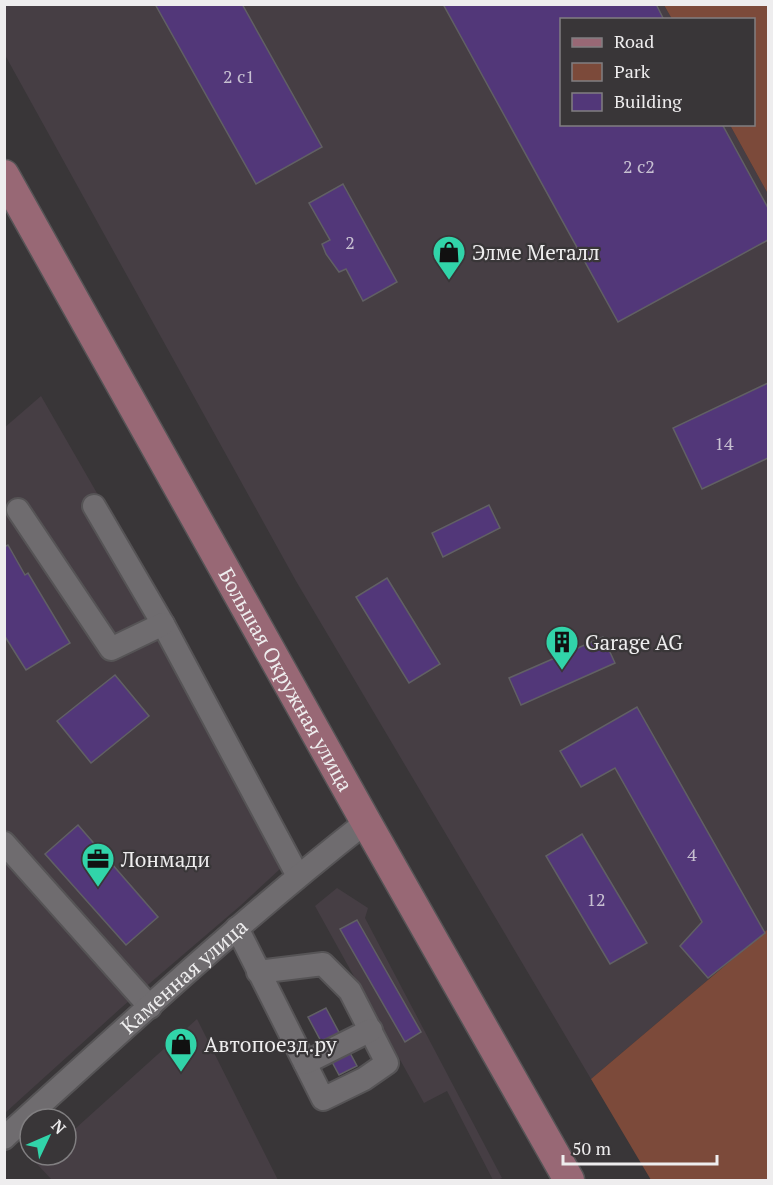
<svg xmlns="http://www.w3.org/2000/svg" width="773" height="1185" viewBox="0 0 773 1185" font-family="'PT Serif',serif">
	<style>
		.built { fill: #463e44 }
		.green { fill: #7c4a3a }
		.building { fill: #523779; stroke: #616064; stroke-width: 1.5 }
		.lines { fill: none; stroke-linecap: round; stroke-linejoin: round }
		.minor-casing { stroke: #565456; stroke-width: 26 }
		.major-casing { stroke: #565456; stroke-width: 33 }
		.minor { stroke: #6f6c6f; stroke-width: 22 }
		.major { stroke: #986875; stroke-width: 30 }
		.labels { text-anchor: middle; dominant-baseline: central; stroke-width: 4.5; stroke-linejoin: round; paint-order: stroke }
		.number-label { font-size: 18px; fill: #c7c0d1 }
		.poi-label { font-size: 21px; fill: #eeedee; stroke: #393638; text-anchor: start }
		.street-label { font-size: 21px; fill: #eeedee; stroke: #393638 }
	</style>
	<rect width="100%" height="100%" fill="#393638"/>
	<path class="built" d="M4 5H664L672 19 562 20V124L730 125 768 194V929L591 1079 296 581 5 55Z
		M41 396 173 625 294 856 240 906 122 1007 5 1113 4 428Z
		M337 888 368 908 365 918 502 1178 498 1180H493L447 1091 424 1103 315 906Z
		M197 1019 278 1180H52L36 1163 44 1155H66V1137Z"/>
	<path class="green" d="M664 5H768V194L730 125 754 124V20L672 19Z
		M768 929V1180H651L591 1079Z"/>
	<path class="building" d="M155 4H242L322 147 256 184Z
		M443 4H656L664 20H562V124H722L768 208V240L618 322Z
		M343 184 397 282 363 301 346 269 339 272 326 254 322 244 330 240 309 203Z
		M768 383V458L702 489 673 428Z
		M489 505 500 528 443 557 432 533Z
		M8 545 25 575 28 573 70 643 26 670 4 635V547Z
		M387 578 440 664 409 683 356 597Z
		M603 637 615 663 521 705 509 678Z
		M115 675 149 716 91 763 57 721Z
		M637 707 765 933 708 978 680 946 702 922 615 768 581 787 560 751Z
		M78 825 158 917 126 945 45 854Z
		M582 834 647 943 610 964 546 856Z
		M357 920 421 1032 405 1042 340 929Z
		M326 1008 357 1066 339 1075 308 1017Z"/>
	<g class="lines">
		<g class="minor-casing">
			<g id="minor">
				<path d="M94 506 163 624 298 876"/>
				<path d="M18 510 111 649 163 624"/>
				<path d="M4 843 150 1007"/>
				<path d="M237 928 323 1099 364 1079 387 1063 350 991 323 964 258 972"/>
				<path d="M305 1063 371 1030"/>
				<path id="s1" d="M4 1138C123 1030 240 921 366 822"/>
			</g>
		</g>
		<g class="major-casing">
			<g id="major">
				<path id="s2" d="M4 175 366 822 569 1180"/>
			</g>
		</g>
		<use href="#minor" class="minor"/>
		<use href="#major" class="major"/>
	</g>
	<defs>
		<g id="shop-pin" transform="scale(1.725)"><path d="M0 17L-7.5 6A9.5 9.5 0 1 1 7.5 6Z" fill="#31d4a9" stroke="#393638"/><path d="M-5-2.5h2.3a2.7 3.5 0 0 1 5.4 0H5L5.5 6h-11ZM-1.5-2.5h3a1.5 2.3 0 0 0-3 0Z" fill="#111"/></g>
		<g id="building-pin" transform="scale(1.725)"><path d="M0 17L-7.5 6A9.5 9.5 0 1 1 7.5 6Z" fill="#31d4a9" stroke="#393638"/><path d="M-4-6H4V6H1V3H-1V6H-4ZM-2.5-4.3h1.7v1.8h-1.7ZM.8-4.3h1.7v1.8H.8ZM-2.5-1h1.7V.8h-1.7ZM.8-1h1.7V.8H.8Z" fill="#111"/></g>
		<g id="office-pin" transform="scale(1.725)"><path d="M0 17L-7.5 6A9.5 9.5 0 1 1 7.5 6Z" fill="#31d4a9" stroke="#393638"/><path d="M-6-3h4V-5.5h4V-3h4V5H-6ZM-1-4.5V-3h2v-1.5ZM-6 0V1H6V0Z" fill="#111"/></g>
	</defs>
	<g fill-rule="evenodd">
		<use href="#shop-pin" x="449" y="252"/>
		<use href="#building-pin" x="562" y="642"/>
		<use href="#office-pin" x="98" y="859"/>
		<use href="#shop-pin" x="181" y="1044"/>
	</g>
	<g class="labels">
		<g class="number-label">
			<text x="239" y="76">2 с1</text>
			<text x="639" y="166">2 с2</text>
			<text x="350" y="242">2</text>
			<text x="724" y="443">14</text>
			<text x="692" y="854">4</text>
			<text x="596" y="899">12</text>
		</g>
		<g class="poi-label">
			<text x="472" y="252">Элме Металл</text>
			<text x="585" y="642">Garage AG</text>
			<text x="121" y="859">Лонмади</text>
			<text x="204" y="1044">Автопоезд.ру</text>
		</g>
		<g class="street-label">
			<text stroke="none"><textPath href="#s2" startOffset="578">Большая Окружная улица</textPath></text>
			<text stroke="none"><textPath href="#s1" startOffset="242">Каменная улица</textPath></text>
		</g>
	</g>
	<rect width="773" height="1185" fill="none" stroke="#eeedee" stroke-width="12"/>
	<rect x="560" y="18" width="195" height="108" fill="#393638" stroke="#817f81" stroke-width="1.5"/>
	<rect x="572" y="38" width="30" height="9" fill="#986875" stroke="#817f81" stroke-width="1.5"/>
	<text x="614" y="48" font-size="18" fill="#eeedee">Road</text>
	<rect x="572" y="63" width="30" height="18" fill="#7c4a3a" stroke="#817f81" stroke-width="1.5"/>
	<text x="614" y="78" font-size="18" fill="#eeedee">Park</text>
	<rect x="572" y="93" width="30" height="18" fill="#523779" stroke="#817f81" stroke-width="1.5"/>
	<text x="614" y="108" font-size="18" fill="#eeedee">Building</text>
	<g transform="translate(48 1137) rotate(46)"><circle r="28" fill="#393638" stroke="#817f81" stroke-width="1.5"/>
	<path d="M0-4.5L10 22L0 15L-10 22Z" fill="#31d4a9"/>
	<text y="-9" font-size="16" font-weight="bold" text-anchor="middle" fill="#eeedee">N</text>
	</g>
	<path d="M563 1155v9h154v-9" fill="none" stroke="#eeedee" stroke-width="3"/>
	<text x="572" y="1155" font-size="18" fill="#eeedee" stroke="#393638" stroke-width="4.5" paint-order="stroke">50 m</text>
</svg>
